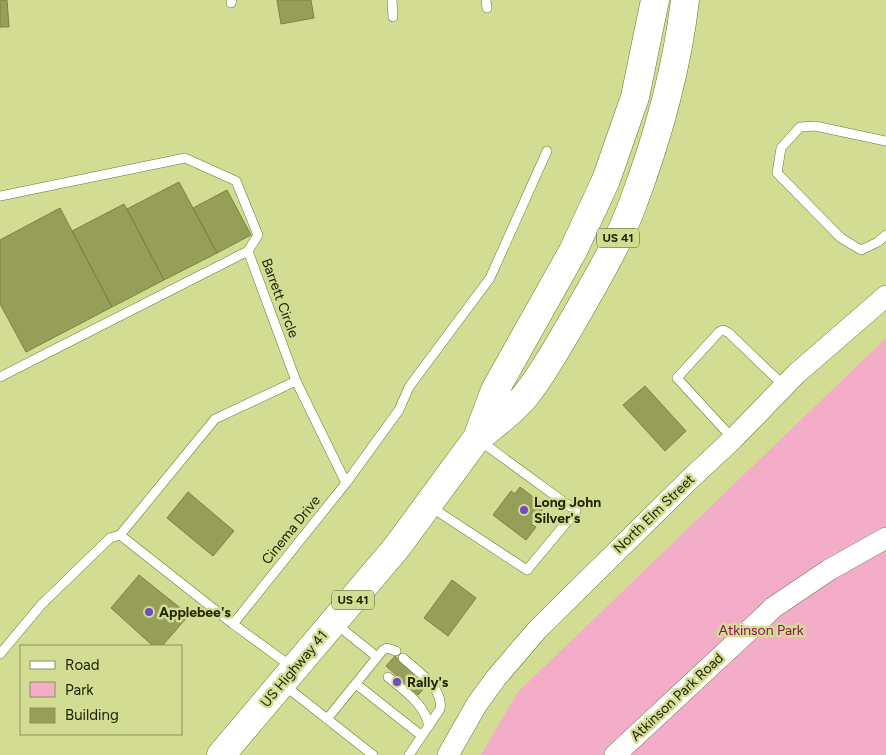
<svg xmlns="http://www.w3.org/2000/svg" width="886" height="755" viewBox="0 0 886 755" font-family="Figtree,sans-serif">
	<style>
		.green { fill: #f4adc8 }
		.building { fill: #969f58; stroke: #7c843e }
		.lines { fill: none; stroke-linecap: round; stroke-linejoin: round }
		.service-casing { stroke: #6f762f; stroke-width: 10 }
		.tertiary-casing { stroke: #6f762f; stroke-width: 22 }
		.trunk-casing { stroke: #6f762f; stroke-width: 29 }
		.service { stroke: #fff; stroke-width: 9 }
		.tertiary { stroke: #fff; stroke-width: 21 }
		.trunk { stroke: #fff; stroke-width: 28 }
		.poi-dot { fill: #7149c1; stroke: #d2dc93; stroke-width: 2 }
		.labels { text-anchor: middle; dominant-baseline: central; stroke-width: 5; stroke-linejoin: round; paint-order: stroke }
		.shield { fill: #d2dc93; stroke: #565b30; stroke-width: 1 }
		.shield-label { font-size: 12px; font-weight: bold; fill: #212406 }
		.street-label { font-size: 14px; fill: #212406; stroke: #d2dc93 }
		.poi-label { font-size: 14px; font-weight: bold; fill: #212406; stroke: #d2dc93; text-anchor: start }
		.park-label { font-size: 14px; fill: #910e56; stroke: #d2dc93 }
	</style>
	<rect width="100%" height="100%" fill="#d2dc93"/>
	<path class="green" d="M886 338V755H481L518 692Z"/>
	<path class="building" d="M0 0H7L9 27H0Z
		M277 0H311L314 18 281 24Z
		M179 182 217 253 164 280 127 209Z
		M227 190 251 235 217 253 193 208Z
		M124 204 164 280 112 307 72 231Z
		M60 208 112 307 26 352 0 304V240Z
		M645 386 686 431 665 451 623 405Z
		M520 487 545 506 531 524 536 527 526 540 493 515 511 491 515 494Z
		M188 492 234 531 213 556 167 518Z
		M139 575 189 615 162 646H153L111 608Z
		M452 580 476 598 448 636 424 618Z
		M395 656 426 686 418 695 386 666Z"/>
	<g class="lines">
		<g class="service-casing">
			<path id="service" d="M392 0 393 17
				M486 0 487 8
				M231 3 232 0
				M886 141 815 126 800 127 781 148 777 173 841 238 861 250 878 242 886 235
				M0 196 185 158 236 181 258 235 248 251 296 381 346 483
				M0 377 248 251
				M733 439 677 378 719 332 723 330 729 333 784 386
				M431 507 527 570 576 511 479 440
				M120 535 215 419 296 381
				M233 624 346 483 399 410 409 387 490 278 547 151
				M336 624 377 657
				M0 654 41 605 110 538 120 535 233 624 292 667
				M403 658C417 671 444 688 440 709L409 755
				M388 677C405 692 424 703 429 726
				M356 684 422 736
				M284 685 373 755
				M327 719 383 650 387 648 396 651"/>
		</g>
		<g class="tertiary-casing">
			<path id="tertiary" d="M448 755 477 704 496 678 537 630 690 479 733 439 796 374 886 296
				M615 755 774 607 829 570 886 538"/>
		</g>
		<g class="trunk-casing">
			<path id="trunk" d="M478 438C495 424 512 412 526 395 544 372 558 346 573 321 594 284 617 246 632 206 657 140 677 69 685 0
				M221 755 397 547 477 438 495 390 573 251 606 180 635 97 655 0"/>
		</g>
		<use href="#service" class="service"/>
		<use href="#tertiary" class="tertiary"/>
		<use href="#trunk" class="trunk"/>
	</g>
	<g class="poi-dot">
		<circle cx="524" cy="510" r="5"/>
		<circle cx="149" cy="612" r="5"/>
		<circle cx="397" cy="682" r="5"/>
	</g>
	<g class="labels">
		<g class="shield">
			<rect x="597" y="228.5" width="42" height="19" rx="4"/>
			<rect x="332" y="590.5" width="42" height="19" rx="4"/>
		</g>
		<g class="shield-label">
			<text x="618" y="238">US 41</text>
			<text x="353" y="600">US 41</text>
		</g>
		<g class="street-label">
			<text transform="translate(280 298) rotate(70)">Barrett Circle</text>
			<text transform="translate(654 514) rotate(-44)">North Elm Street</text>
			<text transform="translate(291 530) rotate(-51)">Cinema Drive</text>
			<text transform="translate(294 669) rotate(-50)">US Highway 41</text>
			<text transform="translate(677 697) rotate(-43)">Atkinson Park Road</text>
		</g>
		<g class="poi-label">
			<text x="534" y="502">Long John<tspan x="534" dy="16">Silver's</tspan></text>
			<text x="159" y="612">Applebee's</text>
			<text x="407" y="682">Rally's</text>
		</g>
		<g class="park-label">
			<text x="761" y="630">Atkinson Park</text>
		</g>
	</g>
	<rect x="20" y="645" width="162" height="90" fill="#d2dc93" stroke="#8b925b"/>
	<rect x="30" y="661" width="25" height="8" fill="#ffffff" stroke="#8b925b"/>
	<text x="65" y="670" font-size="15" fill="#212406">Road</text>
	<rect x="30" y="682" width="25" height="15" fill="#f4adc8" stroke="#8b925b"/>
	<text x="65" y="695" font-size="15" fill="#212406">Park</text>
	<rect x="30" y="708" width="25" height="15" fill="#969f58" stroke="#8b925b"/>
	<text x="65" y="720" font-size="15" fill="#212406">Building</text>
</svg>
